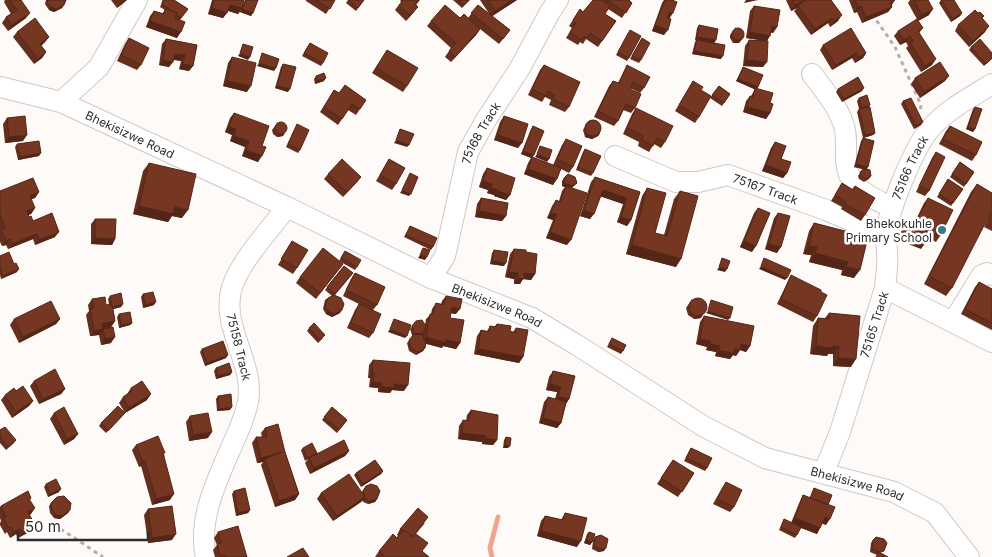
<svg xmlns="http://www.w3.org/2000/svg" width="992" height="557" viewBox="0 0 992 557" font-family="Inter,sans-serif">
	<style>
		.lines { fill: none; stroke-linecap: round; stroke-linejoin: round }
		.stream { stroke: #f0a68e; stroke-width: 5 }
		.minor-casing { stroke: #cfc9c7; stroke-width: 22 }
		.path { stroke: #b2afae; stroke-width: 3; stroke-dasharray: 4 4; stroke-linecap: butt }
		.minor { stroke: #fff; stroke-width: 20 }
		.wall { fill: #652f1d }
		.shaded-wall { fill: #532618 }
		.building { fill: #763722; stroke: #532618 }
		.poi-dot { fill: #37788b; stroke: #fff; stroke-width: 2 }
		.labels { text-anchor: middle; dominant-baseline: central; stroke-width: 5; stroke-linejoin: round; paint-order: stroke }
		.street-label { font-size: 12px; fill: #2e2c2c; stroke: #fff }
		.poi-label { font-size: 12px; fill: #2e2c2c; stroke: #fff; text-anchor: end }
	</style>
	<rect width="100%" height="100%" fill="#fefaf8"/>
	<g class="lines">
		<path class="stream" d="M492 557 490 548 498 517"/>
		<g class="minor-casing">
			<g id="minor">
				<path d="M812 74C823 89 837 105 843 123 847 133 846 143 846 154 845 188 866 194 892 208"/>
				<path id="s1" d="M0 87 61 102 287 207 431 278 532 318 577 345 703 426 765 458 894 492 935 513 969 557"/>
				<path d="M61 102 99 67 137 0"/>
				<path id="s2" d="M615 156 676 182H698L728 175 826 210 886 235"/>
				<path id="s3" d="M431 278 445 256 468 152 486 120 520 68 550 12 558 0"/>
				<path d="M885 288 992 342"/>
				<path d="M953 322 982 275 987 273 992 275"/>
				<path id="s4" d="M824 472 840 432 885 288C886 277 888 266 887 254 887 248 886 241 886 235 888 211 914 147 930 129 946 110 971 97 992 84"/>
				<path d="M206 557C197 518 219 476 234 441 240 428 245 416 248 402 255 364 222 329 231 291 238 263 269 231 287 207"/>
			</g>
		</g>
		<path class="path" d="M872 14 895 47 921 105 920 113
			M53 526 64 531 103 557"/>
		<use href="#minor" class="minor"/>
	</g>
	<path class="wall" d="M5 0H21L26 18 8 31 2 23 6 17 11 14 4 2Z
		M46 0H66L62 8 54 12 49 10 45 4Z
		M111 0H127L117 8Z
		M163 0H174L188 9 180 20 177 38 146 27 150 16 154 11 162 14 165 10 160 7Z
		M212 0H244L242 7 245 0H258L251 16 240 12 242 9 238 14 228 11 223 18 208 14Z
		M306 0H335L326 14 306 1Z
		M348 0H364L356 11 346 3Z
		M401 0H420L416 5 414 12 406 21 395 10 401 2 400 1Z
		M453 0H470L462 8Z
		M480 0H517L492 16 510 30 499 44 480 29 476 35 451 62 445 57 451 48 427 26 431 21 468 18 478 5 490 15Z
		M593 0H629L632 3 622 18 608 9 605 14 616 21 598 47 586 39 583 44 580 42 578 45 566 38 572 28 569 26 580 9 583 12Z
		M664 0H672L664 35 652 31 662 3Z
		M786 0H831L838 21 830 27 828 23 811 35 794 11 797 8 791 11Z
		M849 0H895L892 5V7L888 12 862 23 857 12 854 13Z
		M910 0H928L929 15 918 21 908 3Z
		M941 0 962 13 960 16 951 22 939 3Z
		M754 6 777 27 773 33 771 32 767 41 763 67 743 66 745 46 749 40 766 41 746 38 750 11Z
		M699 25 716 40 714 43 721 59 692 54 695 42 696 40H695L697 28Z
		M958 25 985 32 969 47 955 31Z
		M736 27 739 43H733L730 38V35Z
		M923 28 919 33 932 65 921 72 906 48 908 46 906 42 900 45 894 36 898 31Z
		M17 32 49 37 45 42 41 46 46 52 42 58 34 64 13 37Z
		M628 33 629 58 627 61 616 55Z
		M129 38 141 65 137 70 117 61 125 44Z
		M642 38 641 60 639 63 630 59Z
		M166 39 197 45 193 66 189 71 179 69 181 61 174 60 169 67 159 65 162 44Z
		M310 43 323 63 321 66 302 56Z
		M823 45 866 53 863 58 855 63 852 58 832 70 820 50Z
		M971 47 992 59 984 66 969 50Z
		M387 50 407 86 403 92 372 73Z
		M232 57 247 92 223 86 228 63Z
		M283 64 288 92 275 88 281 67Z
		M544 65 569 107 565 112 549 105 551 100 545 97 542 102 528 95 540 70Z
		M627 65 644 88 640 93 630 88 635 108 631 113 623 110 618 121 614 126 594 117 609 86 613 81 618 83Z
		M743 67 758 87 757 89 770 103V113L766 119 743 112 746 101 750 96H751L755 89 736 81Z
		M316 76 324 81 315 84 314 79Z
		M915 78 945 81 920 98 911 84Z
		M693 81 699 117 695 123 675 111Z
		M719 86 730 94 722 106 710 98Z
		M838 89 862 91 842 102 836 92Z
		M334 90 339 93 366 100 356 115 348 110 338 125 320 112Z
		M859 98 870 105 869 107 875 133 873 135 863 138 857 112 859 109 857 101Z
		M903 101 921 125 914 129 901 104Z
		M975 107V129L973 132 966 129 973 109Z
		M636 108 665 142 661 148 654 144 649 152 638 146 639 142 623 134 632 114Z
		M234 113 262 146 258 162 242 156 245 147 230 141 232 135 225 132 230 118Z
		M504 116 518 148 494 140 500 122Z
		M7 118 23 141 5 143 3 124Z
		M278 122 283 136 277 137 273 134 272 130Z
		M587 123 600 133 598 136 592 139 585 137 583 130Z
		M297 124 300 150 298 153 286 147Z
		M533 126 532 157 553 165 562 145 566 139 573 167 569 173 561 169 553 185 524 174 528 163 531 158 521 154 531 129Z
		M950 126 976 155 972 161 939 144 946 131Z
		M863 138 866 169 871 176 869 179 864 182 859 179 858 176 862 170 864 169 854 167 861 141Z
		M775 142 787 173 783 178 762 171 771 148Z
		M17 144 39 156 18 160 15 147Z
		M585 149 593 173 591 176 576 170 583 152Z
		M936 152 929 191 925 196 916 192 932 158Z
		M389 159 396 184 392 190 376 181Z
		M960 162 974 172 964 187 950 177Z
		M149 163 182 218 172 216 168 222 133 214 143 171Z
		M487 168 510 195 506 200 494 196V195L487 193 488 190 479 187 483 174Z
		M328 174 361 177 357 182 343 197 324 179Z
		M595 177 640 192 631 220 627 226 617 222 623 204 601 196 590 219 580 216 591 182Z
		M564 178 577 183 572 188 567 245 546 238 553 220 547 218 552 206 556 200 559 201 562 191 565 187 562 186V181Z
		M948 179 963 189 951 206 937 197Z
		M842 183 852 189 855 186 865 215 861 221 841 209 842 207 831 201Z
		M977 184 952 288 946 296 924 284 971 192Z
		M647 188 655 233 664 235 674 199 680 191 676 267 626 254 642 196Z
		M0 191 39 192 35 198 31 199 35 208 31 214 28 215 29 217 55 237 35 245 33 239 8 249 6 245 2 246 0 242Z
		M481 198 506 216 502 221 475 217 477 204Z
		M928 198 940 236 936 242 911 230 924 203Z
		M758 208 752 252 740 247 754 213Z
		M992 210V231L984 227Z
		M778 213 777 253 765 249 774 218Z
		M95 219 115 239 112 245 91 244V224Z
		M814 223 868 237 854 278 841 275 842 270 809 262 811 255 803 254 809 231Z
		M410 226 433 247 431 250 404 237Z
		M292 241 297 268 293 274 278 265Z
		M514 249 535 274 531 280 523 279 520 284H514V279L505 277 510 254Z
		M494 250 504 266 490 264 492 253Z
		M343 254 357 267 355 270 339 261Z
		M0 256 17 272 1 279 0 275Z
		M343 264 316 299 296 283 300 277Z
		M344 266 353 273 335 295 340 313 332 317 326 314 323 309 325 300 328 298 332 296 325 290Z
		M355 273 377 305 373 310V333L369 338 347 328 355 310 359 304 367 308 343 296 351 279Z
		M791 275 817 316 813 322 777 304 788 281Z
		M979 282 992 289V330L961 314 975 287Z
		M143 294 154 305 143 308 141 297Z
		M110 296 123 304 121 307 113 309 115 321 111 327V343L101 345 99 335 90 336 86 315 89 311 88 305 92 299 106 305H109L108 299Z
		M446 296 456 314 451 313 450 318 460 343 456 349 443 346 442 348 426 344 425 348 423 351 416 355 409 351 407 343 413 336 412 335 410 329 414 324 425 325 426 319 431 314 432 309 436 303 441 304 442 301Z
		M692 299 701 318 694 319 688 315 686 308Z
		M829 313 851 367 833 366V354H828L827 356 810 354 813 326 818 318H825Z
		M119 314 132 323 130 325 119 328 117 317Z
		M704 316 750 346 746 352 740 350 736 356 733 355 730 359 715 356 716 352 706 350 707 347 696 344 700 322Z
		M14 319H60L56 324 19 343 10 325Z
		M497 324 510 331 513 332 516 328 523 357 519 363 474 354 477 336 481 330 487 331 490 326 494 327Z
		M309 328 323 338 318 343 307 331Z
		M612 338 623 351 621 354 607 347Z
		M202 349 226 358 205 366 200 352Z
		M373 360 404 391 392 390 390 393 378 392V388L369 387 370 378H368L369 365Z
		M216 368 232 372 230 375 216 379 214 371Z
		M553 371 569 399 566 404 561 423 557 428 539 423 544 402 548 397 555 399 557 392 546 390 549 377Z
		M34 381 65 389 61 394 39 404 30 386Z
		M131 388 147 400 125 413 119 403 123 397 127 394Z
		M16 391 33 401 29 406 12 418 1 400 5 395Z
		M218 396 230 410 217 411 216 399Z
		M332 407 347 420 337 433 322 420Z
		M471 410 497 440 493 445 482 444V442L458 439 459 426 463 420 466 421 467 415Z
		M54 413 78 434 74 439 64 445 50 419Z
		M125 413 106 433 99 426 101 423Z
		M190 416 208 438 189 441 186 422Z
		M265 428 285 452 299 494 295 500 275 507 261 465 263 462 257 463 252 443 256 437H262L261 433Z
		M0 430 16 440 14 443 6 450 0 443Z
		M506 437 508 448H503L504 440Z
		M136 445 164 454 170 500 152 505 141 466 139 467 132 450Z
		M303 448 317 453 349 451 345 456 310 474 305 463 308 459 305 461 301 450Z
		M691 448 707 468 705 471 684 461Z
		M673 460 694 473 678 497 657 484Z
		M383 471 381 474 361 487 354 475 356 473Z
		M726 482 734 507 730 512 713 504 722 488Z
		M46 484 59 492 48 497 44 487Z
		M366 486 377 499 375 502 368 504 363 502 362 500 361 502 333 521 317 499 321 493 362 492Z
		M814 488 828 505 826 525 822 523 820 528 817 534 801 528 795 538 779 530 784 519 791 523 800 501 803 495 810 498Z
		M234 491 250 510 248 513 236 516 232 494Z
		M31 498 30 500 31 514 29 515 31 531 18 538 16 534 10 538 7 532 5 534 0 525V523L1 521 0 518V507L1 506Z
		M51 503 70 510 68 513 60 519 54 518 50 513 49 506Z
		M148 509 172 540 148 543 144 515Z
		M565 513 577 547 537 536 541 521 545 516 561 520Z
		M425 523 413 537 422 551 429 557H375L379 551 398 536 397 535 400 529Z
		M218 532 247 557H215L213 550 217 545 214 538Z
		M589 532 593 540 595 537 604 551 598 552 592 549 593 541 590 545 584 543 587 534Z
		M873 540 882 554 888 557H876L877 555 870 552 871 543Z"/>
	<path class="shaded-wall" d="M123 0H127L117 8 121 2Z
		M512 0H517L491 17 495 11Z
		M746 0H758L744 3Z
		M805 0 797 8 791 11 795 5Z
		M64 5 62 8 54 12 49 10 51 7Z
		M230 5 242 8 238 14 226 10Z
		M861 6 857 12 854 13 858 7Z
		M418 7 414 12 406 21 410 15Z
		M892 7 888 12 862 23 866 17Z
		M212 8 227 13 223 18 208 14Z
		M242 9 253 13 251 16 240 12Z
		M933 9 929 15 918 21 922 15Z
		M670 12 673 13 669 19 666 17Z
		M30 13 26 18 8 31 12 25Z
		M962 13 960 16 951 22 953 19Z
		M842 15 838 21 830 27 834 21Z
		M832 18 828 23 811 35 815 29Z
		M150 21 181 32 177 38 146 27Z
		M655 25 668 30 664 35 652 31Z
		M772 26 777 27 773 33 768 32Z
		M989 26 985 32 969 47 973 41Z
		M480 29 476 35 451 62 455 57Z
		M750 32 770 36 767 41 746 38Z
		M745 36 739 43H733L735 40Z
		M910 36 906 42 900 45 904 40Z
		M49 37 45 42 36 50 40 44Z
		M697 37 716 40 714 43 695 40Z
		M694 51 723 56 721 59 692 54Z
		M46 52 42 58 34 64 38 59Z
		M240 53 250 57 248 60 238 56Z
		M856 53 852 58 832 70 836 65Z
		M866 53 863 58 855 63 859 57Z
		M175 54 185 55 181 61 171 59Z
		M936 59 932 65 921 72 925 66Z
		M163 60 173 62 169 67 159 65Z
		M747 60 767 62 763 67 743 66Z
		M259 63 276 68 274 71 257 66Z
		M183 64 193 66 189 71 179 69Z
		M949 76 945 81 920 98 924 92Z
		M326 78 324 81 315 84 317 81Z
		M738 79 758 87 756 90 736 81Z
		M227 81 251 86 247 92 223 86Z
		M277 86 290 89 288 92 275 88Z
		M864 88 862 91 842 102 844 99Z
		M747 107 770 113 766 119 743 112Z
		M923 122 921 125 914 129 916 126Z
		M229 127 236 129 232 135 225 132Z
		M968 127 975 129 973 132 966 129Z
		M285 133 283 136 277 137 279 134Z
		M600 133 598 136 592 139 585 137 587 134Z
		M875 133 873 135 863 138 865 135Z
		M27 135 23 141 5 143 9 137Z
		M498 135 522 143 518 148 494 140Z
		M234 136 249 141 245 147 230 141Z
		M396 140 409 145 407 147 394 143Z
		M246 150 262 156 258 162 242 156Z
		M523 151 534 155 532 158 521 154Z
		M41 153 39 156 18 160 20 157Z
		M537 154 549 159 547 162 535 157Z
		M856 164 868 167 866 170 854 167Z
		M766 165 787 173 783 178 762 171Z
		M528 169 557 179 553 185 524 174Z
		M361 177 357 182 343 197 347 192Z
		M483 181 492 184 488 190 479 187Z
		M564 183H577L570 189 562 186Z
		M491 188 498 190 494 195 487 193Z
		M402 190 411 194 409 196 400 193Z
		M603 190 627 198 623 204 599 196Z
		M498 191 510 195 506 200 494 196Z
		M39 192 35 198 26 201 30 196Z
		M139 206 175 207 188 210 182 218 172 216 168 222 133 214Z
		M35 208 31 214 23 217 27 211Z
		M584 210 594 214 590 219 580 216Z
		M479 211 506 216 502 221 475 217Z
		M551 213 557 214 553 220 547 218Z
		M621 217 631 220 627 226 617 222Z
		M59 232 55 237 35 245 39 240Z
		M550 232 571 240 567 245 546 238Z
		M37 234 33 239 8 249 12 244Z
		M900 237 923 246 921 249 898 240Z
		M95 238 115 239 112 245 91 244Z
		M10 239 6 245 2 246 6 241Z
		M744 241 756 246 752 252 740 247Z
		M769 244 781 247 777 253 765 249Z
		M632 245 681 259 676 267 626 254Z
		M809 246 817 247 811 255 803 254Z
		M815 253 848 262 842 270 809 262Z
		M420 255 427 257 425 260 418 258Z
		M492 261 506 263 504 266 490 264Z
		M761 266 787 278 785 280 759 269Z
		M719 267 727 269 725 272 717 270Z
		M846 267 860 270 854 278 841 275Z
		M19 269 17 272 1 279 3 276Z
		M509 272 518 273 514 279 505 277Z
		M524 273 535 274 531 280 523 279 520 284H514L518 278Z
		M156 302 154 305 143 308 145 305Z
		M123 304 121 307 110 310 112 307Z
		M452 307 460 309 456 314 449 313Z
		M342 310 340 313 332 317 326 314 328 311Z
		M708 311 730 318 728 320 706 313Z
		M703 315 701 318 694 319 696 316Z
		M60 319 56 324 19 343 23 337Z
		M115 321 111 327 98 329 102 324Z
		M132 323 130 325 119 328 121 325Z
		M103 329 99 335 90 336 94 331Z
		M390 329 407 336 405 338 388 332Z
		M414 333 423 334 421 337 412 335Z
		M115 337 111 343 101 345 105 339Z
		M426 337 446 340 460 343 456 349 443 346 442 348 422 342Z
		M700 339 711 341 707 347 696 344Z
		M710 344 720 346 716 352 706 350Z
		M741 344 750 346 746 352 740 350 736 356 733 355 730 359 715 356 719 351 735 349Z
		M816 346H839L833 354H828L827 356 810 354Z
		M425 348 423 351 416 355 418 352Z
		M478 349 523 357 519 363 474 354Z
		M228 355 226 358 205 366 207 363Z
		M838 358 856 359 851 367 833 366Z
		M232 372 230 375 216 379 218 376Z
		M372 372H374L370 378H368Z
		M373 382 382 383 378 388 369 387Z
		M394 384 408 385 404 391 392 390 390 393 378 392 382 387Z
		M550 384 561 387 557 392 546 390Z
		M65 389 61 394 39 404 43 399Z
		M151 394 147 400 125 413 129 408Z
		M558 397 569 399 565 405 554 402Z
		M33 401 29 406 12 418 16 412Z
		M232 407 230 410 217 411 219 409Z
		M543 418 561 423 557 428 539 423Z
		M212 432 208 438 189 441 193 435Z
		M462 433 486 436 482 442 458 439Z
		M78 434 74 439 64 445 67 439Z
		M485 438 497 440 493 445 482 444Z
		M505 445 510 446 508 448H503Z
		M349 451 345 456 310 474 314 468Z
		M282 452 265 459 263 462 257 463 261 458Z
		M143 461H145L141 466 139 467Z
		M383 471 381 474 361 487 363 484Z
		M61 489 59 492 48 497 50 494Z
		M174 494 170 500 152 505 156 499Z
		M299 494 295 500 275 507 279 501Z
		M365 497 361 502 333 521 337 516Z
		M377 499 375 502 368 504 370 501Z
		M35 508 31 514 24 518 28 512Z
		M70 510 68 513 60 519 54 518 56 515Z
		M250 510 248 513 236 516 238 513Z
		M825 517 830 519 826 525 821 523Z
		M795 518 820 528 817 534 791 524Z
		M35 525 31 531 18 538 22 533Z
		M20 529 16 534 10 538 14 532Z
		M541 531 581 541 577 547 537 536Z
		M176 534 172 540 148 543 152 538Z
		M586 540 592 542 590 545 584 543Z
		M606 548 604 551 598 552 600 549Z"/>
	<path class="building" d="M10 0H21L30 13 12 25 6 17 17 10Z
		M48 0H66L64 5 56 9 51 7 47 2Z
		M163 0H174L188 9 181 18 176 15 177 13 172 11 162 4Z
		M214 0H244L242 8 230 5 227 13 212 8Z
		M246 0H258L253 13 242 9Z
		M316 0H335L330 9Z
		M348 0H364L358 8Z
		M404 0H419L415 4 418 7 410 15 399 5Z
		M459 0H469L464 5Z
		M488 0H512L495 11Z
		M593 0H601L610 6 605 14 616 21 602 41 590 33 587 38 584 36 582 40 570 32 576 23 573 20 580 9 583 12Z
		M607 0H629L632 3 626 13Z
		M665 0H672L677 2 673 13 670 12 667 18 671 19 668 30 655 25Z
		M793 0H805L795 5Z
		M805 0H831L842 15 834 21 832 18 815 29 798 6Z
		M855 0H895L890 2 892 7 866 17 861 6 858 7Z
		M914 0H928L933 9 922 15Z
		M941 0H954L962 13 953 19Z
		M445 5 460 18 464 14 480 29 455 57 449 51 456 43 431 21Z
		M478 5 510 30 503 39 471 13Z
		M754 6 780 10 777 27 772 26 770 36 750 32Z
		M165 9 177 13 175 18 185 22 181 32 150 21 154 11 164 14Z
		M975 10 978 13 980 12 984 16 982 18 989 26 973 41 958 25Z
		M35 18 49 37 40 44 46 52 38 59 17 32Z
		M917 19 923 28 918 31 936 59 925 66 910 42 913 41 910 36 904 40 898 31Z
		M699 25 718 29 716 40 697 37Z
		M732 34a6 6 0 1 1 12 0a6 6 0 1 1-12 0Z
		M851 28 866 53 859 57 856 53 836 65 823 45Z
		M630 30 641 36 629 58 618 52Z
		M129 38 149 48 141 65 121 55Z
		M642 38 650 43 641 60 632 56Z
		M166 39 197 45 193 66 183 64 185 55 175 54 173 62 163 60Z
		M980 39 992 53V58L986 64 971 47Z
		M697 40 725 45 723 56 694 51Z
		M749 40 768 41 767 62 747 60Z
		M310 43 328 53 323 63 304 53Z
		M243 44 253 47 250 57 240 53Z
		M387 50 418 68 407 86 376 68Z
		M262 53 279 59 276 68 259 63Z
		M232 57 256 63 251 86 227 81Z
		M940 62 949 76 924 92 915 78Z
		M283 64 296 67 290 89 277 86Z
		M544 65 580 82 569 107 553 99 555 95 548 91 546 96 532 89Z
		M627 65 650 77 644 88 633 82 630 89 641 94 635 108 626 104 618 121 598 111 613 81 619 83Z
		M743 67 763 75 758 87 738 79Z
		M324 73 326 78 317 81 316 76Z
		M858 77 864 88 844 99 838 89Z
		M693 81 703 87 701 90 711 96 699 117 679 105Z
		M345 85 366 100 360 109 352 104 342 119 324 107 334 90 339 93Z
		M719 86 730 94 724 103 712 95Z
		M755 88 773 93 770 103 773 104 770 113 747 107 750 96 753 97Z
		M867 95 870 105 862 108 859 98Z
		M911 98 923 122 916 126 903 101Z
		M870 107 875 133 865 135 859 109Z
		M975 107 982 109 975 129 968 127Z
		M636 108 673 126 665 142 657 138 653 146 642 140 643 136 627 128Z
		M234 113 269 126 262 146 266 147 262 156 246 150 249 141 234 136 236 129 229 127Z
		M25 116 27 135 9 137 7 118Z
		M504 116 528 124 522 143 498 135Z
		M585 128a8 8 0 1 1 16 0a8 8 0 1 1-16 0Z
		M275 128a6 6 0 1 1 12 0a6 6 0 1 1-12 0Z
		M297 124 309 130 300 150 288 144Z
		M533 126 544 131 534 155 523 151Z
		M950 126 982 142 976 155 943 139Z
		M400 129 414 134 409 145 396 140Z
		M863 138 874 141 868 167 856 164Z
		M566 139 582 146 573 167 557 159Z
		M39 141 41 153 20 157 17 144Z
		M775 142 786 146 781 159 791 162 787 173 766 165Z
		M540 146 552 150 549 159 537 154Z
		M585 149 601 156 593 173 578 167Z
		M936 152 945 157 929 191 919 186Z
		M532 157 561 168 557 179 528 169Z
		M342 159 361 177 347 192 328 174Z
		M389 159 405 168 396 184 380 175Z
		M960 162 974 172 966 184 952 174Z
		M149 163 196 174 188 210 175 207 173 214 139 206Z
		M487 168 515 178 510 195 498 191V190L491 188 492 184 483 181Z
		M867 169 870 170 871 176 866 179 861 176 860 173 862 170Z
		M410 173 418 177 411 194 402 190Z
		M568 174 575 177 577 183 572 186 564 183V178Z
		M595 177 640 192 631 220 621 217 627 198 603 190 594 214 584 210Z
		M33 178 39 192 30 196 35 208 27 211 29 217 31 216 33 221 52 213 59 232 39 240 37 234 12 244 10 239 6 241 1 230 5 228 0 215V191Z
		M948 179 963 189 953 203 939 194Z
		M842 183 853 190 855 186 875 198 865 215 845 204 846 202 835 195Z
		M977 184 992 193V210L952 288 929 276Z
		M566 186 587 193 571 240 550 232 557 214 551 213 556 200 560 202Z
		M647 188 666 193 655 233 667 236 680 191 698 196 681 259 632 245Z
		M481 198 508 203 506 216 479 211Z
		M928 198 953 210 940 236 915 224Z
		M758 208 770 213 756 246 744 241Z
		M778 213 790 216 781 247 769 244Z
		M95 219H116L115 239 95 238Z
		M814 223 868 237 860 270 846 267 848 262 815 253 817 247 809 246Z
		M410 226 437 238 433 247 406 235Z
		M903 228 926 237 923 246 900 237Z
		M292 241 308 250 297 268 281 259Z
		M323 248 343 264 320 293 300 277Z
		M423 248 430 250 427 257 420 255Z
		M514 249 526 250V252L537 254 535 274 524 273V279L518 278V273L509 272Z
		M494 250 508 252 506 263 492 261Z
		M345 251 361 260 357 267 341 258Z
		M9 252 14 264 16 263 19 269 3 276 0 268V256Z
		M722 258 730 261 727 269 719 267Z
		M764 258 791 270 787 278 761 266Z
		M344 266 353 273 335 294 327 287Z
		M355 273 385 287 377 305 346 290Z
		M791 275 821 290V292L827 295 817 316 781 299Z
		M979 282 992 289V323L965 309Z
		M153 292 156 302 145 305 143 294Z
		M121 293 123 304 112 307 110 296Z
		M334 295 341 298 344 304 342 310 334 314 328 311 325 306 328 298Z
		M446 296 462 299 460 309 452 307 450 318 464 320 460 343 446 340V343L426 337 430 314H433L436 303 444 305Z
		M105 297 106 305 112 304 115 321 102 324 103 329 94 331 90 309 94 308 92 299Z
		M689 307a9 9 0 1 1 18 0a9 9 0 1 1-18 0Z
		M711 300 733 307 730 318 708 311Z
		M51 301 60 319 23 337 14 319Z
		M359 304 381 314 373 333 351 323Z
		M130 312 132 323 121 325 119 314Z
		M829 313 860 316 856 359 838 358 839 346H833L832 348 816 346 818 318 829 319Z
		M704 316 754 326 750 346 741 344 740 350 735 349 734 353 719 351 720 346 710 344 711 341 700 339Z
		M394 319 411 325 407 336 390 329Z
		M422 320 426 326 423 334 414 333 412 326 416 321Z
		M314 323 325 335 320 340 309 328Z
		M497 324 511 326 510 331 515 333 516 328 528 330 523 357 478 349 481 330 489 332 490 326 496 327Z
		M113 327 115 337 105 339 103 329Z
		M414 334 423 335 424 340 426 341 425 348 418 352 411 348 409 340Z
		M612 338 626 345 623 351 609 344Z
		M223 341 228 355 207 363 202 349Z
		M373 360 410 363 408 385 394 384V388L382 387V383L373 382 374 372H372Z
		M229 363 232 372 218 376 216 368Z
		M55 369 65 389 43 399 34 381Z
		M553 371 575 376 569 399 558 397 561 387 550 384Z
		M142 381 151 394 129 408 123 397 132 391 131 388Z
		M23 386 33 401 16 412 5 395 14 388 16 391Z
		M231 394 232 407 219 409 218 396Z
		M548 397 566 402 561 423 543 418Z
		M118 406 125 413 108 431 101 423Z
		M64 407 78 434 67 439 54 413Z
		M332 407 347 420 339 430 324 417Z
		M471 410 498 415 497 440 485 438 486 436 462 433 463 420 469 421Z
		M208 413 212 432 193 435 190 416Z
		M278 424 285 452 299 494 279 501 265 459 282 452 261 458 256 437H267L265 428Z
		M5 427 16 440 8 447 0 437V430Z
		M158 436 165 453H163L174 494 156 499 145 461H143L136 445Z
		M506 437 511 438 510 446 505 445Z
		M344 440 349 451 314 468 309 458Z
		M312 443 317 453 307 458 303 448Z
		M691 448 712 458 707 468 686 458Z
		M375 460 383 471 363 484 356 473Z
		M673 460 694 473 682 492 661 478Z
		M349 474 365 497 337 516 321 493Z
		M56 479 61 489 50 494 46 484Z
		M726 482 742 490 734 507 717 499Z
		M371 484 377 486 380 491 377 499 370 501 365 499 363 491 366 486Z
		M245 488 250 510 238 513 234 491Z
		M814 488 832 495 828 505 810 498Z
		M28 491 31 498 29 499 35 508 28 512 35 525 22 533 20 529 14 532 11 527 9 528 3 518 6 517 1 506Z
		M803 495 835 507 830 519 825 517 820 528 795 518Z
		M64 496 71 503 70 510 62 516 56 515 52 510 51 503 57 497Z
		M172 506 176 534 152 538 148 509Z
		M418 508 428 517 413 537 404 530 403 531 400 529Z
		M565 513 587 518 581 541 541 531 545 516 563 520Z
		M784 519 801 527 797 535 781 527Z
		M238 526 247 557H226L225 555 221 557 217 544 221 543 218 532Z
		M404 530 414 537 416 534 428 543 422 551 429 557H383L384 555 379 551 393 534 397 538Z
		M589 532 595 534 592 542 586 540Z
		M601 535 608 539 606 548 600 549 594 546 595 537Z
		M876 537 884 539 887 543 884 551 880 552 872 549 873 540Z
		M303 548 309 557H287Z
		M879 552 888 557H876Z"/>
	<circle class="poi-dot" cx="942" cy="230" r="5"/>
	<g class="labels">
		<g class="street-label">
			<text stroke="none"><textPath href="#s1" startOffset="139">Bhekisizwe Road</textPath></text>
			<text stroke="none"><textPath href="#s3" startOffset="155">75168 Track</textPath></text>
			<text stroke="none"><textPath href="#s4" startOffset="319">75166 Track</textPath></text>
			<text stroke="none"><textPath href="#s2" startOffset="159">75167 Track</textPath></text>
			<text stroke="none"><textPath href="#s1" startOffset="544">Bhekisizwe Road</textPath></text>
			<text stroke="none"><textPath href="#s4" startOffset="156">75165 Track</textPath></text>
			<text transform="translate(239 347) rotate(76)">75158 Track</text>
			<text stroke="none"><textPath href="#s1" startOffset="949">Bhekisizwe Road</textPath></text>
		</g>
		<g class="poi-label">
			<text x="932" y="223">Bhekokuhle<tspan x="932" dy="14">Primary School</tspan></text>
		</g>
	</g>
	<path d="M18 532v8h130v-8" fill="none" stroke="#2e2c2c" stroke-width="2.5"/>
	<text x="25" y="532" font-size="15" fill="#2e2c2c" stroke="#ffffff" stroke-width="4" paint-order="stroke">50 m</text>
</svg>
